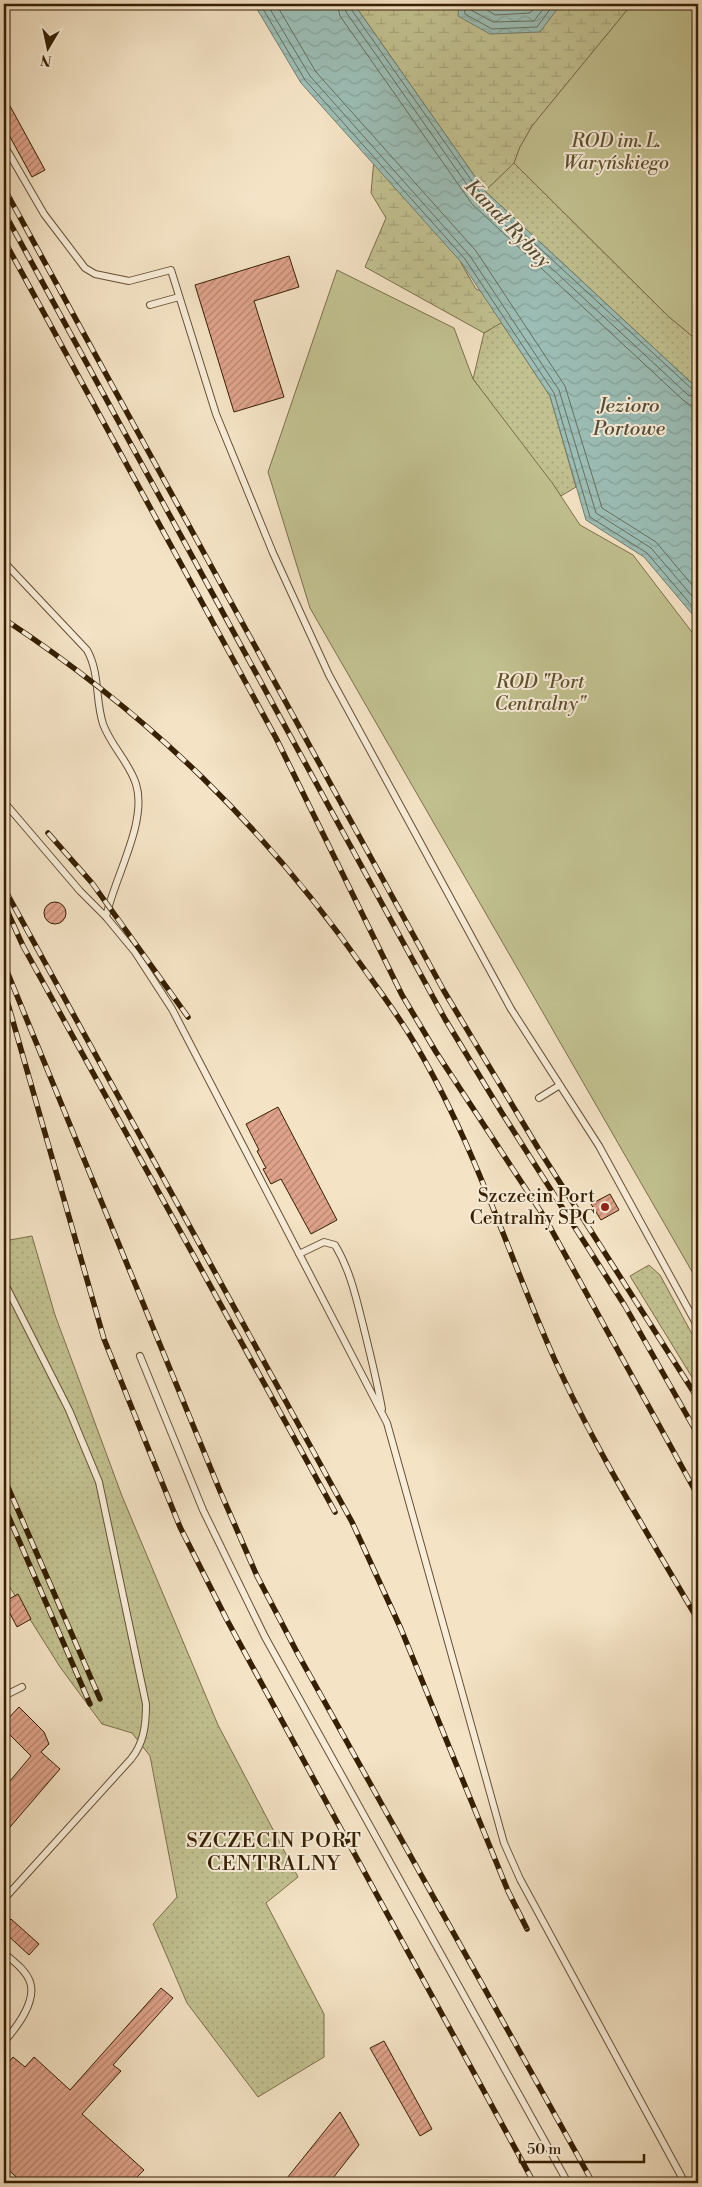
<svg xmlns="http://www.w3.org/2000/svg" width="702" height="2187" viewBox="0 0 702 2187" font-family="'Libre Bodoni',serif">
	<style>
		.grass { fill: url(#grass-dots); stroke: #7c704a }
		.wetland { fill: url(#wetland-marsh); stroke: #7c704a }
		.garden { fill: #c2c190; stroke: #7c704a }
		.water { fill: url(#water-waves); stroke: #737e6e }
		.lines { fill: none; stroke-linecap: round; stroke-linejoin: round }
		.shore { stroke: #696e5c; stroke-width: 1 }
		.building { fill: url(#building-hatch); stroke: #361f03 }
		.lane-casing { stroke: #665034; stroke-width: 8 }
		.lane { stroke: #f8edd9; stroke-width: 6 }
		.rail-casing { stroke: #361f03; stroke-width: 5.5 }
		.rail { stroke: #f8edd9; stroke-width: 4; stroke-dasharray: 11; stroke-linecap: butt }
		.poi-dot { fill: #8f2418; stroke: #f8edd9; stroke-width: 2 }
		.labels { text-anchor: middle; dominant-baseline: central; stroke-width: 4; stroke-linejoin: round; paint-order: stroke }
		.park-label { font-size: 19px; font-style: italic; fill: #60502d; stroke: #f8edd9 }
		.poi-label { font-size: 19px; fill: #361f03; stroke: #f8edd9; text-anchor: end }
		.water-label { font-size: 20px; font-style: italic; fill: #554f39; stroke: #f8edd9 }
		.neighbourhood-label { font-size: 20px; letter-spacing: 1px; fill: #361f03; stroke: #f8edd9 }
	</style>
	<defs>
		<pattern id="grass-dots" width="8" height="8" patternUnits="userSpaceOnUse" patternTransform="scale(1.25)"><rect width="8" height="8" fill="#c2c190"/><path d="M2 2h.1M6 6h.1" fill="none" stroke="#a7a57b" stroke-width="1.8" stroke-linecap="round"/></pattern>
		<pattern id="wetland-marsh" width="20" height="14" patternUnits="userSpaceOnUse" patternTransform="scale(1.25)"><rect width="20" height="14" fill="#c2c190"/><path d="M1 5h8M5 5V1M11 12h8M15 12V8" fill="none" stroke="#a7a57b"/></pattern>
		<pattern id="water-waves" width="16" height="10" patternUnits="userSpaceOnUse" patternTransform="scale(1.25)"><rect width="16" height="10" fill="#9cbeb6"/><path d="M0 5q4-4 8 0t8 0" fill="none" stroke="#87a39b"/></pattern>
		<pattern id="building-hatch" width="6" height="6" patternUnits="userSpaceOnUse" patternTransform="scale(1.25)"><rect width="6" height="6" fill="#dfa38b"/><path d="M-1 1l2-2M0 6l6-6M5 7l2-2" fill="none" stroke="#b6846f"/></pattern>
	</defs>
	<rect width="100%" height="100%" fill="#f4e3c5"/>
	<filter id="stains"><feTurbulence type="fractalNoise" baseFrequency=".004" numOctaves="4"/><feColorMatrix values="0 0 0 0 .2 0 0 0 0 .09 0 0 0 0 .02 0 0 0 .5 -.17"/></filter>
	<radialGradient id="worn" r=".72"><stop offset=".6" stop-color="#630" stop-opacity="0"/><stop offset="1" stop-color="#630" stop-opacity=".3"/></radialGradient>
	<path class="grass" d="M514 163 668 316 698 341V389L485 191Z
		M501 322 550 396 576 487 561 496 473 379 484 333Z
		M32 1236 55 1315 122 1496 218 1725 298 1877 266 1903 324 2014V2057L258 2097 187 2003 153 1924 177 1897 150 1756 132 1733 102 1724 60 1667 4 1578V1241Z
		M649 1265 660 1275 698 1345V1387L630 1276Z"/>
	<path class="wetland" d="M354 4H632L532 126 520 147 514 163 485 191Z
		M375 147 464 236 461 263 476 289 488 294 506 320 484 333 365 267 386 218 371 193Z"/>
	<path class="garden" d="M632 4H698V341L668 316 514 163 520 147 532 126Z
		M337 270 454 328 473 379 553 484 580 525 633 555 698 640V1282L310 608 268 472Z"/>
	<path class="water" d="M254 4H354L485 191 698 389V621L644 557 586 520 550 396 461 262 301 83Z
		M459 4H561L540 32 490 34 458 16Z"/>
	<g class="lines">
		<path class="shore" d="M260 4 305 80 465 259 554 393 590 517 647 553 698 613
			M267 4 310 76 470 256 559 390 596 513 651 548 698 603
			M276 4 316 72 476 251 565 386 602 508 656 542 698 592
			M337 4 340 16 472 204 683 400 690 405 698 406
			M344 4 346 12 477 199 688 395 698 398
			M350 4 351 9 481 194 693 390 698 392
			M464 4 465 14 492 29 537 27 554 4
			M470 4 471 10 493 22 534 21 547 4
			M478 4 495 15 530 13 537 4"/>
	</g>
	<path class="building" d="M4 95 45 170 32 177 4 126Z
		M289 256 299 287 254 301 284 397 234 412 195 285Z
		M44 913a11 11 0 1 1 22 0a11 11 0 1 1-22 0Z
		M278 1107 337 1220 311 1234 281 1179 271 1184 263 1169 266 1168 257 1151 259 1150 246 1124Z
		M610 1194 619 1210 601 1220 591 1204Z
		M18 1594 31 1619 17 1627 4 1602Z
		M19 1707 44 1732 49 1744 41 1752 60 1769 4 1834V1788L31 1756 4 1729V1723Z
		M11 1919 39 1944 29 1955 4 1932V1927Z
		M161 1988 173 1998 113 2065 121 2071 82 2114 144 2170 131 2183H23L4 2166V2068L13 2057 25 2067 34 2057 70 2090Z
		M384 2041 432 2129 420 2136 370 2048Z
		M340 2112 359 2145 329 2183H283Z"/>
	<g class="lines">
		<g class="lane-casing">
			<path id="lane" d="M4 145 44 214 85 268 95 274 129 281 171 270 216 414 273 553 329 675 511 1009 599 1146 698 1327
				M150 305 179 297
				M4 562 87 650C100 673 95 699 103 724 111 746 129 762 136 784 148 822 114 878 106 917
				M4 802 80 891 106 917 135 952 172 1009 387 1423 504 1843 520 1879 685 2183
				M539 1098 560 1085
				M4 1245 6 1286 69 1410 99 1482 146 1704C146 1725 144 1743 131 1759L4 1899
				M299 1254 324 1242 335 1245C350 1270 356 1297 363 1325 370 1353 377 1381 382 1409
				M140 1356 203 1510 265 1637 568 2183
				M4 1696 22 1687
				M4 1953C13 1961 26 1970 30 1982 37 2002 16 2028 4 2042"/>
		</g>
		<use href="#lane" class="lane"/>
		<g class="rail-casing">
			<path id="rail" d="M4 188 444 991 538 1148 698 1399
				M4 212 445 1019 502 1113 625 1306 698 1435
				M4 240 276 738 402 995 436 1052 545 1218 698 1496
				M4 619C151 716 266 828 367 973 381 993 396 1013 409 1034 472 1135 506 1250 554 1358 594 1447 649 1536 698 1620
				M48 833 92 883 188 1017
				M4 888 352 1522 401 1629 508 1891 527 1929
				M4 904 23 946 335 1512
				M4 964 220 1491 257 1576 299 1656 593 2183
				M4 990 104 1339 180 1527 227 1620 534 2183
				M4 1478 100 1699
				M4 1506 90 1704"/>
		</g>
		<use href="#rail" class="rail"/>
	</g>
	<circle class="poi-dot" cx="605" cy="1207" r="5"/>
	<g class="labels">
		<g class="park-label">
			<text x="616" y="141">ROD im. L.<tspan x="616" dy="22">Waryńskiego</tspan></text>
			<text x="540" y="682">ROD "Port<tspan x="540" dy="22">Centralny"</tspan></text>
		</g>
		<g class="poi-label">
			<text x="595" y="1196">Szczecin Port<tspan x="595" dy="22">Centralny SPC</tspan></text>
		</g>
		<g class="water-label">
			<text transform="translate(507 224) rotate(46)">Kanał Rybny</text>
			<text x="629" y="406">Jezioro<tspan x="629" dy="23">Portowe</tspan></text>
		</g>
		<g class="neighbourhood-label">
			<text x="274" y="1841">SZCZECIN PORT<tspan x="274" dy="23">CENTRALNY</tspan></text>
		</g>
	</g>
	<rect width="702" height="2187" fill="none" stroke="#f4e3c5" stroke-width="20"/>
	<rect x="5" y="5" width="692" height="2177" fill="none" stroke="#361f03" stroke-width="2.5"/>
	<rect x="10" y="10" width="682" height="2167" fill="none" stroke="#361f03"/>
	<g transform="translate(48 48) rotate(189)" stroke="#f8edd9" stroke-width="4" paint-order="stroke">
	<path d="M0-4L9 19L0 12L-9 19Z" fill="#361f03"/>
	<text y="-8" font-size="14" font-weight="bold" text-anchor="middle" fill="#361f03">N</text>
	</g>
	<path d="M520 2154v8h124v-8" fill="none" stroke="#361f03" stroke-width="2.5"/>
	<text x="527" y="2154" font-size="15" fill="#361f03" stroke="#f8edd9" stroke-width="4" paint-order="stroke">50 m</text>
	<rect width="100%" height="100%" filter="url(#stains)"/>
	<rect width="100%" height="100%" fill="url(#worn)"/>
</svg>
